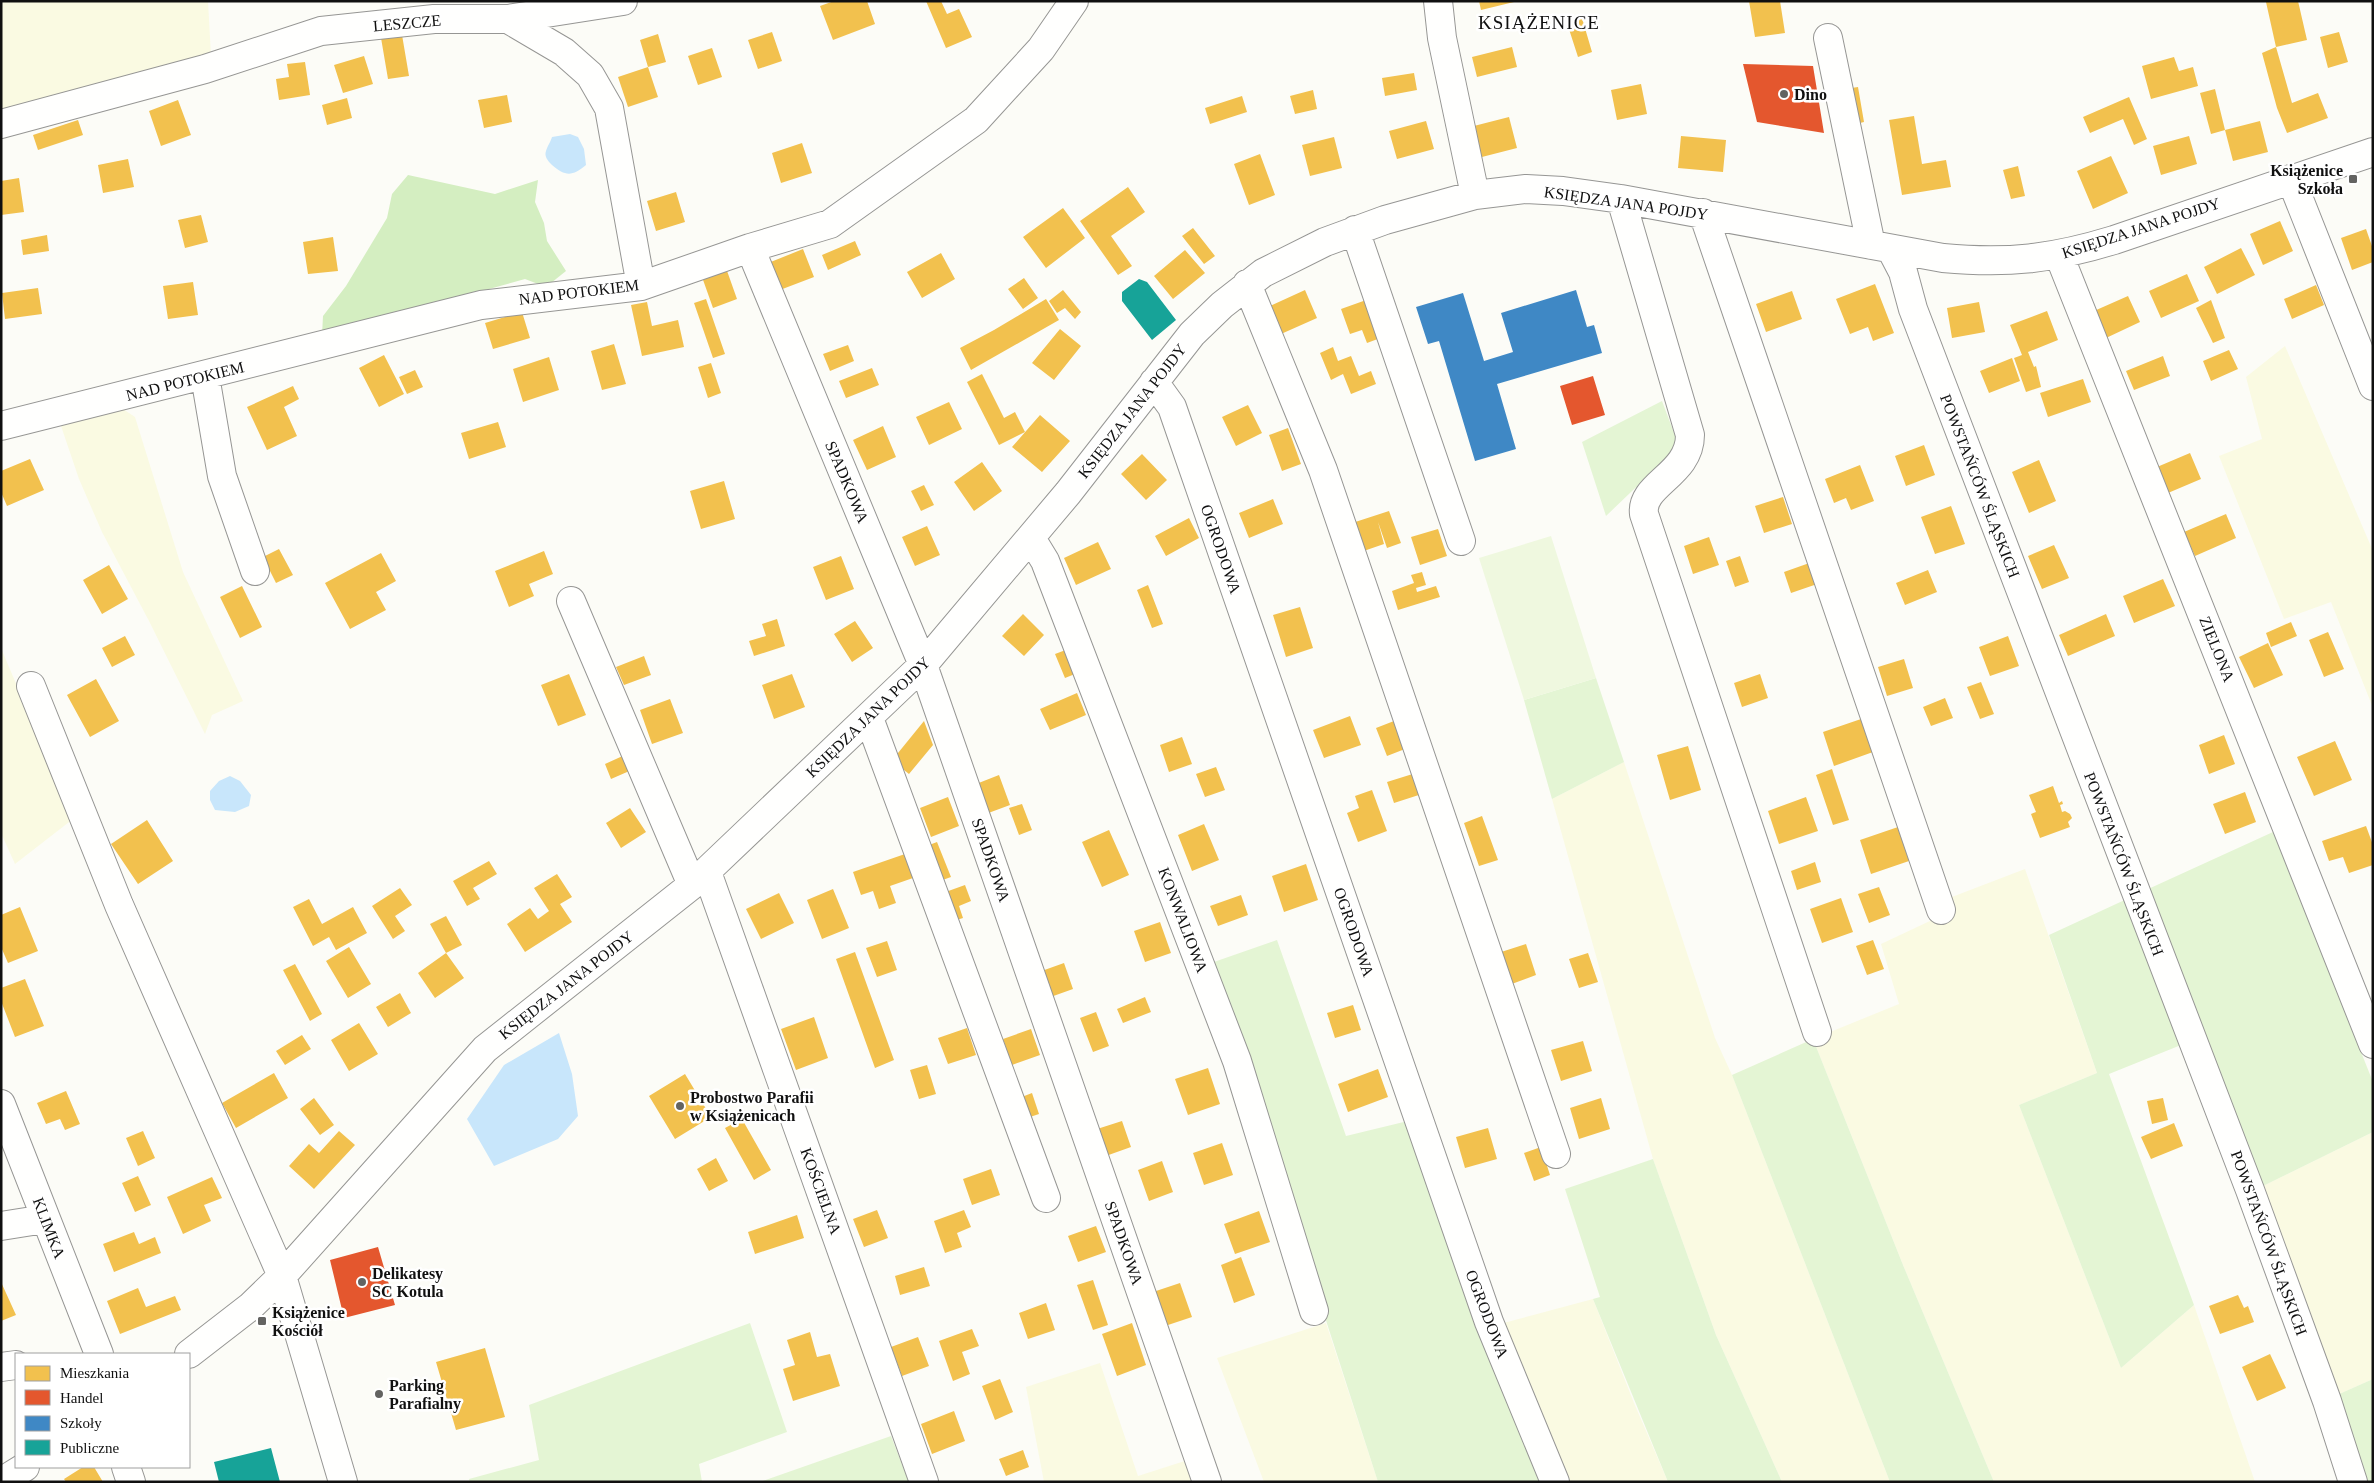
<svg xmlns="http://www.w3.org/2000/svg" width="2374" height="1483" viewBox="0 0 2374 1483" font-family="'Times New Roman',serif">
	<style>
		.farmland { fill: #fafae2 }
		.green { fill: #e4f5d4 }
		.forest { fill: #d4eec1 }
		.pitch { fill: #eff8df }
		.water { fill: #c8e6fb }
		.homes { fill: #f2c14e }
		.shops { fill: #e4572e }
		.schools { fill: #3f88c5 }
		.public { fill: #17a398 }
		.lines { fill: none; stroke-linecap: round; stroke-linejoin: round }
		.minor-casing { stroke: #969694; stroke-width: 30 }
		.minor { stroke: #fffffe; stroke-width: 28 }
		.poi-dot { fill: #636361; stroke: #fff; stroke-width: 2 }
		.labels { text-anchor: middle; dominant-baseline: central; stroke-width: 5; stroke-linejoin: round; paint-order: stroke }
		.street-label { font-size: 16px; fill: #101010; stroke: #fff }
		.poi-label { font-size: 16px; font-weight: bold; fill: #101010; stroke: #fff; text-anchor: start }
		.quarter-label { font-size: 19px; letter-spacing: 1px; fill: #101010; stroke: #fff }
	</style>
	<rect width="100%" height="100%" fill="#fcfcf7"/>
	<path class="farmland" d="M1 1H208L211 56 1 117Z
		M2285 346 2373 551V708L2331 602 2284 619 2219 456 2262 439 2246 377Z
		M120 407 135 417 183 572 243 701 212 715 205 734 149 621 102 532 79 479 60 423Z
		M1 648 73 819 15 864 1 833Z
		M1624 762 1715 1038 1732 1075 1890 1482H1782L1716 1335 1653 1159 1552 799Z
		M2025 869 2097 1073 2019 1105 2121 1368 2194 1305 2255 1482H1994L1903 1265 1813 1039 1899 1004 1881 944 1949 912 1944 900Z
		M2373 1132V1379L2337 1395 2263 1186Z
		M1593 1299 1634 1403 1668 1482H1563L1500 1324Z
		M1326 1323 1378 1482H1264L1217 1358Z
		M1100 1363 1138 1476 1191 1459 1200 1482H1044L1026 1387Z"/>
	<path class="green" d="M1662 401 1679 446 1606 516 1582 442Z
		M1596 678 1624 762 1552 799 1524 700Z
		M2273 832 2373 1082V1132L2263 1186 2146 890Z
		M2129 898 2186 1043 2109 1074 2194 1305 2121 1368 2019 1105 2097 1073 2049 935Z
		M1277 940 1346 1136 1412 1120 1548 1482H1378L1211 963Z
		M1813 1039 1903 1265 1994 1482H1890L1732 1075Z
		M1653 1159 1716 1335 1782 1482H1668L1593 1299 1600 1297 1565 1189Z
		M750 1323 787 1432 699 1464 702 1482H470L469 1479 539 1460 529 1405Z
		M2373 1379V1482H2363L2337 1395Z
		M891 1436 909 1482H760Z"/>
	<path class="forest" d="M408 175 495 194 538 180 535 202 544 223 547 241 566 271 546 287 525 279 322 335 323 316 346 286 387 218 392 194Z"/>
	<path class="pitch" d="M1551 536 1596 678 1524 700 1479 558Z"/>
	<path class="water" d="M570 134 578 137 584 149 586 165C572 177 565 176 552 165 548 161 544 157 546 151 547 147 551 141 552 137Z
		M230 776 240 781 251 795 249 806 235 812 215 810 210 800V791L219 781Z
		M559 1033 572 1074 578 1116 558 1139 494 1166 467 1119 504 1065Z"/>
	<path class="homes" d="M834 1H867L875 24 833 40 820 6Z
		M926 1H941L947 14 959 9 972 37 946 48Z
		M1479 1H1514V2L1481 10Z
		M1749 1H1780L1785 33 1755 37Z
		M2298 1 2307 40 2276 47 2266 2Z
		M1582 18 1592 52 1578 57 1567 23Z
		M401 29 409 76 388 79 380 32Z
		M772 32 782 61 758 69 748 40Z
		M2339 32 2348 62 2328 68 2320 37Z
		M658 34 666 62 648 67 640 40Z
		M1512 47 1517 67 1477 77 1472 57Z
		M2276 47 2292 103 2318 93 2328 118 2287 133 2277 108 2262 53Z
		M712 48 722 77 698 85 688 56Z
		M364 56 373 84 343 93 334 65Z
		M2174 57 2179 71 2193 67 2198 86 2151 99 2142 66Z
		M305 62 310 95 279 100 276 79 289 77 287 64Z
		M648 67 658 97 628 107 618 77Z
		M1414 73 1417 90 1385 96 1382 78Z
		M1641 84 1647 114 1617 120 1611 90Z
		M1858 87 1864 122 1852 125 1845 89Z
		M2215 89 2225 130 2211 134 2200 93Z
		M1313 90 1317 109 1295 114 1290 96Z
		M507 95 512 122 484 128 478 100Z
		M1242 96 1247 112 1210 124 1205 108Z
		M2129 97 2147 139 2134 145 2123 119 2090 133 2083 117Z
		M347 98 352 118 327 125 322 105Z
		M178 100 191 135 161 146 149 111Z
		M1914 116 1922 164 1946 160 1951 187 1902 195 1889 120Z
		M1509 117 1517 148 1478 158 1470 127Z
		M78 120 83 135 38 150 33 135Z
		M1426 121 1434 149 1397 159 1389 131Z
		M2260 121 2268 152 2233 161 2225 130Z
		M1681 136 1726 140 1723 172 1678 168Z
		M2189 136 2197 164 2161 175 2153 146Z
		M1334 137 1342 168 1310 176 1302 145Z
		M802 143 812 173 781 183 772 153Z
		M1260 154 1275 195 1249 205 1234 164Z
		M2111 156 2128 193 2093 209 2077 171Z
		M128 159 134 187 103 193 98 165Z
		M2018 166 2025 196 2011 199 2003 170Z
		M19 178 24 212 1 215V181Z
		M1128 187 1145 212 1111 236 1132 266 1118 275 1080 221Z
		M676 192 685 222 656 231 647 201Z
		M1063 208 1085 238 1046 268 1023 237Z
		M201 215 208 242 185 248 178 220Z
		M2280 221 2293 251 2263 265 2250 234Z
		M1193 228 1215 256 1204 264 1182 236Z
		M2366 229 2373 249V262L2352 270 2341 238Z
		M47 235 49 251 23 255 21 240Z
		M333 237 338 271 308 274 303 242Z
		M855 241 861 255 828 270 822 255Z
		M2241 248 2255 275 2217 294 2204 267Z
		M803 249 814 277 772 293 761 266Z
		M1185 250 1205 273 1173 299 1154 276Z
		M941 253 955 279 922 298 907 272Z
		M726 268 737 299 713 308 702 277Z
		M2187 274 2199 301 2161 318 2149 291Z
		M1024 278 1038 298 1023 309 1008 289Z
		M193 282 198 315 168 319 163 286Z
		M1875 284 1894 333 1873 341 1868 327 1850 334 1836 299Z
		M2316 285 2324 305 2292 319 2284 299Z
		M38 288 42 314 5 319 2 293Z
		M1063 290 1081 312 1075 319 1065 308 1057 313 1049 301Z
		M1305 290 1317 318 1281 334 1268 307Z
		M1792 291 1802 319 1766 332 1756 304Z
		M2128 296 2140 322 2106 338 2094 311Z
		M706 299 725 354 713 358 694 303Z
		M1046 299 1059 320 971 370 960 348 994 330Z
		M1369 299 1383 337 1367 343 1362 330 1350 334 1341 309Z
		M2211 300 2225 338 2213 343 2196 308Z
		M647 302 652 326 678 320 684 347 642 356 631 305Z
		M1979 302 1985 332 1952 338 1947 308Z
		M2047 311 2058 340 2028 352 2034 367 2036 366 2041 387 2026 392 2014 358 2022 355 2010 325Z
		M522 312 530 338 493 349 485 323Z
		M1060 329 1081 346 1054 380 1032 363Z
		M614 344 626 384 602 390 591 351Z
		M848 345 854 361 830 371 823 354Z
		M1333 347 1338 361 1351 356 1359 376 1371 371 1376 384 1351 394 1343 374 1331 380 1320 353Z
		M2229 350 2238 369 2211 381 2203 361Z
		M384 355 404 394 379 407 359 368Z
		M2163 356 2170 376 2134 390 2126 371Z
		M549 357 559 390 523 402 513 369Z
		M2012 358 2020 381 1989 393 1980 371Z
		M711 363 721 393 708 398 698 367Z
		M872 368 879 385 846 398 839 381Z
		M415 370 423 387 407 394 399 377Z
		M982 374 1004 418 1015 412 1025 432 999 445 967 382Z
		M2083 379 2091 402 2048 417 2040 393Z
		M293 386 299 399 284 407 297 436 267 450 247 407Z
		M949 402 962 429 929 445 916 417Z
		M1248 405 1262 433 1236 446 1222 417Z
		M1040 415 1070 441 1042 472 1012 447Z
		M498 422 506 447 469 459 461 433Z
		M883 426 896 457 867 470 853 440Z
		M1288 428 1301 464 1282 471 1269 435Z
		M1924 445 1935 475 1906 486 1895 456Z
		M2190 453 2201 479 2168 493 2157 467Z
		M1142 454 1167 480 1146 500 1121 474Z
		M30 459 44 490 7 506 1 492V471Z
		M2039 460 2056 501 2029 513 2012 472Z
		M982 462 1002 491 974 511 954 482Z
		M1860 465 1874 501 1851 510 1846 498 1834 503 1825 479Z
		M724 481 735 519 701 529 690 491Z
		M924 485 934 505 921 511 911 491Z
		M1783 497 1792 524 1764 533 1755 506Z
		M1273 499 1283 524 1249 538 1239 513Z
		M1951 506 1965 544 1935 554 1921 517Z
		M1389 511 1401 543 1387 548 1378 522 1384 544 1355 554 1346 525Z
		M2226 514 2236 538 2195 556 2184 532Z
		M1189 518 1199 538 1166 556 1155 536Z
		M927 526 940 555 915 566 902 537Z
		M1438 529 1447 556 1420 565 1411 537Z
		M1709 537 1719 565 1693 574 1684 546Z
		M1098 542 1111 569 1076 585 1064 558Z
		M2054 545 2069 578 2042 589 2028 556Z
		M279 549 293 575 276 583 263 557Z
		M544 551 553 574 529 584 534 596 509 607 495 571Z
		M381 553 396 581 376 592 386 610 350 629 325 583Z
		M841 556 854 589 826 600 813 567Z
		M1740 556 1749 582 1735 587 1726 561Z
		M1815 561 1823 582 1791 593 1784 572Z
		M109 565 128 599 102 614 83 580Z
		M1928 570 1937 592 1905 605 1896 583Z
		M1422 572 1426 585 1416 588 1417 592 1436 586 1440 597 1398 610 1392 591 1414 583 1411 575Z
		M2163 579 2175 606 2134 623 2123 596Z
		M1148 585 1163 624 1152 628 1137 590Z
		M242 586 262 627 240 638 220 597Z
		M1300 607 1313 648 1286 657 1273 615Z
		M1023 614 1044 635 1024 656 1002 636Z
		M2106 614 2115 636 2068 656 2059 635Z
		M777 619 785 646 754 656 749 641 766 636 762 624Z
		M855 621 873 648 852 662 834 634Z
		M2291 622 2297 636 2271 647 2266 633Z
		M2328 632 2344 669 2324 677 2309 640Z
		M125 636 135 655 112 667 102 648Z
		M2008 636 2019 666 1990 676 1979 647Z
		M2268 643 2283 675 2254 688 2239 657Z
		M1071 648 1080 672 1065 678 1055 654Z
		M644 656 651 675 624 685 616 667Z
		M1904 659 1913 688 1887 696 1878 667Z
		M569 674 586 715 558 726 541 685Z
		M792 674 805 707 774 719 762 685Z
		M1760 674 1768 698 1742 707 1734 683Z
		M96 679 119 721 90 737 67 695Z
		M1981 682 1994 714 1980 719 1967 687Z
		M1077 693 1086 715 1050 730 1040 709Z
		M1945 698 1953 718 1931 726 1923 707Z
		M670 699 683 733 652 744 640 710Z
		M1350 716 1361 745 1324 758 1313 730Z
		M1861 719 1873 752 1834 766 1823 732Z
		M924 721 933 745 909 774 904 770 895 773 889 757 898 753Z
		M1394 721 1405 749 1387 756 1376 728Z
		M2224 735 2235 764 2209 774 2199 745Z
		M1182 737 1192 764 1169 772 1160 745Z
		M2335 741 2352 780 2314 796 2297 757Z
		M1688 746 1701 790 1670 800 1657 755Z
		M627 754 634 769 611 779 605 764Z
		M1216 767 1225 790 1205 797 1196 774Z
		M1832 769 1849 820 1833 825 1816 775Z
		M1419 772 1425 793 1394 803 1387 782Z
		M999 775 1010 805 983 815 971 786Z
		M2053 786 2059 803 2062 801 2063 804 2060 805 2062 812 2065 811 2070 814 2072 818 2068 822 2070 827 2040 838 2031 814 2036 812 2029 795Z
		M1372 790 1387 831 1358 842 1347 813 1359 808 1355 796Z
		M2245 792 2256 822 2225 834 2213 804Z
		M948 797 959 826 931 837 920 808Z
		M1806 797 1818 831 1779 844 1768 811Z
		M1022 804 1032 830 1019 835 1009 808Z
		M630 808 646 832 621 848 606 823Z
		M1482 816 1498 860 1479 866 1464 823Z
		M147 820 173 861 138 884 111 844Z
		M1204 824 1219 860 1192 871 1178 835Z
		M2366 826 2373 845V865L2349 873 2343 857 2329 861 2322 841Z
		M1898 827 1909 861 1871 874 1860 840Z
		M1109 830 1129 875 1102 887 1082 842Z
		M937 842 951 877 937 882 924 847Z
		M905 854 913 878 890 886 896 903 879 909 873 891 861 895 853 872Z
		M489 861 497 874 473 888 480 899 467 906 453 881Z
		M1815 862 1821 882 1797 890 1791 871Z
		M1306 864 1318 900 1284 912 1272 876Z
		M557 874 572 897 560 904 572 922 525 952 507 924 530 908 538 919 549 911 534 888Z
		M965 885 971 901 959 906 963 918 950 922 940 894Z
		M1879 887 1890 915 1869 923 1858 894Z
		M400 888 412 905 395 916 405 931 393 939 372 906Z
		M833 889 849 928 822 939 807 900Z
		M779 893 794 923 761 939 746 909Z
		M1241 895 1248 915 1218 926 1210 906Z
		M1841 898 1853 932 1822 943 1810 909Z
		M309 899 322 924 353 907 367 933 336 950 329 937 313 946 293 907Z
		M20 907 38 951 8 963 1 947V915Z
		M446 916 462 945 446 953 464 978 435 998 418 973 446 953 430 924Z
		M1160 922 1171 953 1145 962 1134 931Z
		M1873 940 1884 969 1867 975 1856 946Z
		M887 941 897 970 877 977 866 948Z
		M1526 944 1536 975 1509 985 1498 953Z
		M349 947 371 984 348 998 326 961Z
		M855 952 894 1060 875 1068 836 959Z
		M1588 953 1598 982 1579 988 1569 959Z
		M1064 963 1073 989 1045 999 1036 973Z
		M295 964 322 1014 310 1021 283 970Z
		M25 979 44 1026 15 1037 1 1001V988Z
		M400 993 411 1013 388 1027 376 1007Z
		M1145 997 1151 1012 1123 1023 1117 1009Z
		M1353 1005 1361 1030 1335 1038 1327 1013Z
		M1096 1012 1109 1046 1093 1052 1080 1018Z
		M814 1017 828 1058 796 1070 781 1029Z
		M359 1023 378 1054 349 1071 331 1040Z
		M967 1028 976 1055 948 1064 938 1038Z
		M1031 1029 1040 1055 1012 1065 1003 1039Z
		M302 1035 311 1049 285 1065 276 1051Z
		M1583 1041 1592 1071 1561 1081 1551 1050Z
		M927 1065 936 1094 919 1099 910 1070Z
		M1208 1068 1220 1104 1188 1115 1175 1079Z
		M1378 1069 1388 1097 1348 1112 1338 1084Z
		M274 1073 288 1098 236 1128 222 1103Z
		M685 1074 711 1117 675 1139 649 1096Z
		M66 1091 80 1124 65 1130 60 1119 46 1124 37 1103Z
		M1032 1093 1039 1114 1021 1120 1014 1100Z
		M314 1098 334 1125 320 1135 300 1109Z
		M1601 1098 1610 1129 1579 1139 1570 1108Z
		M2163 1098 2168 1120 2152 1124 2147 1101Z
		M742 1119 771 1170 754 1180 725 1128Z
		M1122 1121 1131 1147 1103 1157 1094 1130Z
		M2174 1123 2183 1146 2151 1159 2141 1137Z
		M1488 1128 1497 1159 1465 1168 1456 1137Z
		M143 1131 155 1158 138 1166 126 1138Z
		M339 1131 355 1145 314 1189 289 1166 309 1144 319 1153Z
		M1222 1143 1233 1175 1204 1185 1193 1153Z
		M1541 1147 1550 1175 1534 1181 1524 1153Z
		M716 1158 728 1181 709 1191 697 1169Z
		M1162 1161 1173 1192 1149 1201 1138 1170Z
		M991 1169 1000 1195 972 1205 963 1179Z
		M138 1176 151 1205 135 1212 122 1183Z
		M212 1177 222 1198 204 1205 211 1221 183 1234 167 1197Z
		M877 1210 888 1238 864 1247 853 1219Z
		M964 1210 971 1227 957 1233 962 1247 945 1253 934 1221Z
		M1259 1211 1270 1242 1235 1254 1224 1224Z
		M797 1215 804 1238 755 1254 748 1232Z
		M1096 1226 1106 1252 1078 1262 1068 1236Z
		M134 1232 139 1244 155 1237 161 1253 114 1272 103 1244Z
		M1241 1257 1255 1295 1234 1303 1221 1265Z
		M924 1267 930 1286 900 1295 895 1276Z
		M1093 1280 1108 1325 1093 1330 1077 1285Z
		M1 1282 16 1315 1 1321Z
		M1180 1283 1192 1317 1165 1326 1153 1292Z
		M138 1288 146 1307 175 1296 181 1310 120 1334 107 1301Z
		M2238 1295 2244 1308 2248 1306 2254 1322 2220 1334 2209 1306Z
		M1046 1303 1055 1330 1028 1339 1019 1313Z
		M1132 1323 1146 1365 1117 1376 1102 1334Z
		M972 1329 979 1346 962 1352 970 1374 953 1381 939 1341Z
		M810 1332 817 1357 830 1354 840 1386 793 1401 783 1369 795 1365 787 1340Z
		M918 1337 929 1366 902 1376 891 1347Z
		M485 1348 505 1417 456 1430 436 1362Z
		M2270 1354 2286 1388 2257 1401 2242 1367Z
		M1000 1379 1013 1412 995 1420 982 1386Z
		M954 1411 965 1441 932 1454 921 1424Z
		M1023 1450 1029 1467 1006 1476 999 1459Z
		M83 1467H94L103 1482H66L64 1479Z"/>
	<path class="shops" d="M1743 64 1813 66 1824 133 1757 122Z
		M1593 376 1605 415 1572 425 1560 386Z
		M378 1247 395 1305 344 1318 330 1260Z"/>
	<path class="schools" d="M1576 290 1587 327 1594 325 1602 353 1497 384 1516 449 1475 461 1439 341 1428 344 1416 307 1463 293 1484 361 1513 352 1501 313Z"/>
	<path class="public" d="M1139 279 1147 282 1176 320 1152 340 1122 301V292Z
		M271 1448 280 1482H219L214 1462Z"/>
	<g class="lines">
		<g class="minor-casing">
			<path id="minor" d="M1438 1 1442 38 1475 195
				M508 19 623 1
				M1828 38 1871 245
				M1 124 205 69 321 31 434 19H508L564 52 590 75 609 108 641 286
				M2291 179 2373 386
				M1621 199 1690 435C1690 475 1640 484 1644 514L1817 1032
				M1703 213 1941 910
				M1355 230 1461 541
				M750 248 923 665 1207 1482
				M1891 249 1903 272 1913 309 2250 1190 2327 1401 2353 1482
				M2059 255 2373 1044
				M1247 284 1323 470 1556 1154
				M205 376 222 476 255 571
				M1154 382 1172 407 1489 1322 1555 1482
				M1 426 481 305 641 286 750 248 830 224 976 120 1041 49 1074 1
				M1031 538 1045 561 1237 1061 1314 1311
				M571 601 692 885
				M31 686 119 905 282 1276 343 1482
				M869 718 1046 1198
				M707 872 924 1482
				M1 1104 99 1354
				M1 1226 45 1219
				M189 1354 251 1306 282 1276 485 1049 692 885 923 665 1068 493 1192 334 1222 305 1263 273 1325 242 1385 220 1475 195 1526 189 1563 191 1621 199 1943 258C2008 264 2052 259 2114 240L2373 152
				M1 1367 16 1365
				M126 1467 131 1482
				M1 1482 25 1467"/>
		</g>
		<use href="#minor" class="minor"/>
	</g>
	<g class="poi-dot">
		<circle cx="1784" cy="94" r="5"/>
		<rect x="2348" y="174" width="10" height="10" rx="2.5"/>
		<circle cx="680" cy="1106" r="5"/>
		<circle cx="362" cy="1282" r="5"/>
		<rect x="257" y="1316" width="10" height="10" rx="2.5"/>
		<circle cx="379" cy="1394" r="5"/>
	</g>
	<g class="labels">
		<g class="street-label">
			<text transform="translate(407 23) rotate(-5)">LESZCZE</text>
			<text transform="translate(1626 203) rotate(8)">KSIĘDZA JANA POJDY</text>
			<text transform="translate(2141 228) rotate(-18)">KSIĘDZA JANA POJDY</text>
			<text transform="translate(579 292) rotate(-7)">NAD POTOKIEM</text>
			<text transform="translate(185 381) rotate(-14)">NAD POTOKIEM</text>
			<text transform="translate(1132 411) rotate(-52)">KSIĘDZA JANA POJDY</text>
			<text transform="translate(847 482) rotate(67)">SPADKOWA</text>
			<text transform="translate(1980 486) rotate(69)">POWSTAŃCÓW ŚLĄSKICH</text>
			<text transform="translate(1221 549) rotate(71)">OGRODOWA</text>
			<text transform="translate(2217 649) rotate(68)">ZIELONA</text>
			<text transform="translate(868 717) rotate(-44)">KSIĘDZA JANA POJDY</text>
			<text transform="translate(991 860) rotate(71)">SPADKOWA</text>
			<text transform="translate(2124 864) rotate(69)">POWSTAŃCÓW ŚLĄSKICH</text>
			<text transform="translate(1183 920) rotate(69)">KONWALIOWA</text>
			<text transform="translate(1354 932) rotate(71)">OGRODOWA</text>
			<text transform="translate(566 985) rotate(-38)">KSIĘDZA JANA POJDY</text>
			<text transform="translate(821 1191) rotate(70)">KOŚCIELNA</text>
			<text transform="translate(49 1228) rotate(69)">KLIMKA</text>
			<text transform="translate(1124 1243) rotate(71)">SPADKOWA</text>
			<text transform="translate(2269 1243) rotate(70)">POWSTAŃCÓW ŚLĄSKICH</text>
			<text transform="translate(1487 1314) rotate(69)">OGRODOWA</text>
		</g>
		<g class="poi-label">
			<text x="1794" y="94">Dino</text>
			<text x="2343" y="170" text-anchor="end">Książenice<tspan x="2343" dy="18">Szkoła</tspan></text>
			<text x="690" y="1097">Probostwo Parafii<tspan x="690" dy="18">w Książenicach</tspan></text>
			<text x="372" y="1273">Delikatesy<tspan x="372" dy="18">SC Kotula</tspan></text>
			<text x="272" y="1312">Książenice<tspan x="272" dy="18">Kościół</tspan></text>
			<text x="389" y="1385">Parking<tspan x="389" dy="18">Parafialny</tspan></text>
		</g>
		<g class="quarter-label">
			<text x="1539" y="22">KSIĄŻENICE</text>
		</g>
	</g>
	<rect width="2374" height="1483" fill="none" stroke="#101010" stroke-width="5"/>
	<rect x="15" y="1353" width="175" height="115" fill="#ffffff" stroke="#9f9f9f"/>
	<rect x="25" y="1366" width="25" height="15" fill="#f2c14e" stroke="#9f9f9f"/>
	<text x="60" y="1378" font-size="15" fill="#101010">Mieszkania</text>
	<rect x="25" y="1390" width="25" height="15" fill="#e4572e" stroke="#9f9f9f"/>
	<text x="60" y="1403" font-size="15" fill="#101010">Handel</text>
	<rect x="25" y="1416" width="25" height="15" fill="#3f88c5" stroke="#9f9f9f"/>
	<text x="60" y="1428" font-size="15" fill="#101010">Szkoły</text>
	<rect x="25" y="1440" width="25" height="15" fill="#17a398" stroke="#9f9f9f"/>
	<text x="60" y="1453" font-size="15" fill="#101010">Publiczne</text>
</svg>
